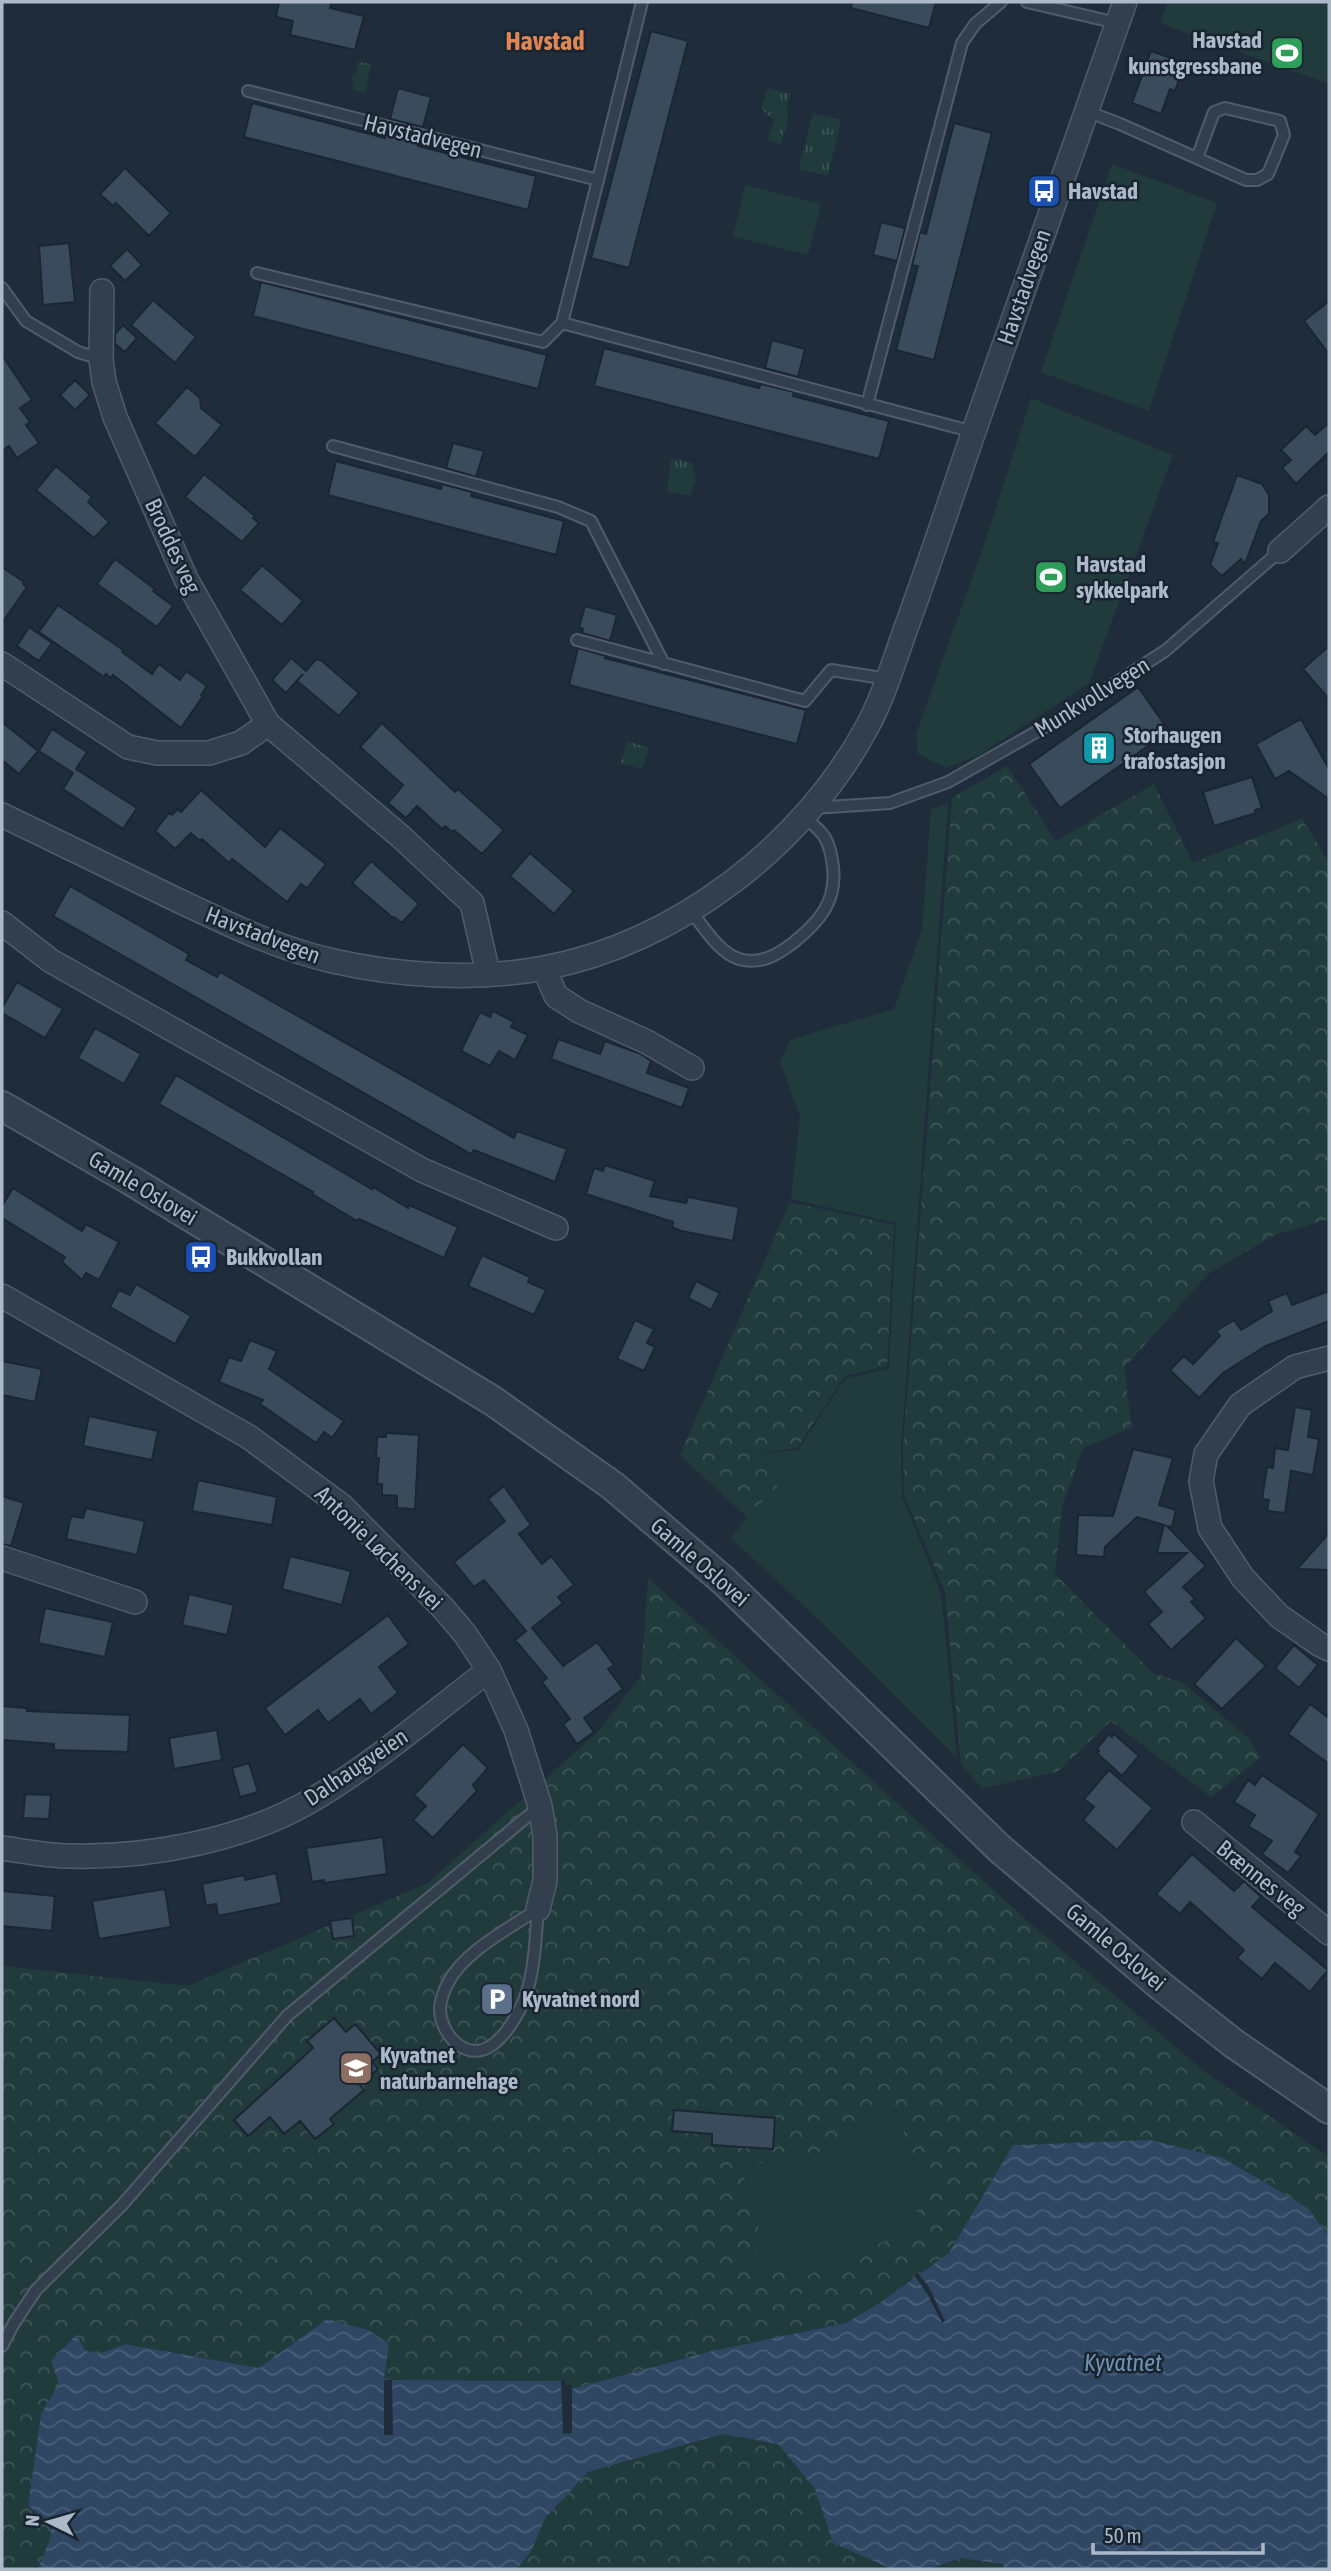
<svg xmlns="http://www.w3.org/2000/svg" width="1331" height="2571" viewBox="0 0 1331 2571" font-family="'Asap Condensed',sans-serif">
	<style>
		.grass { fill: #213b3c }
		.forest { fill: url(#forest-crowns); fill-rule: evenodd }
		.park { fill: url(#park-tufts) }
		.water { fill: url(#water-waves) }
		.pier { fill: #1f2d3b }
		.building { fill: #3a4b5b; stroke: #1a2632; stroke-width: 2 }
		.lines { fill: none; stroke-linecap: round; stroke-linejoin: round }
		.service-casing { stroke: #505c69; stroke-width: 14 }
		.minor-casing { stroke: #505c69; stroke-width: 26 }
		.tertiary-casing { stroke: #505c69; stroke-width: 32 }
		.service { stroke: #333f4c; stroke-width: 10 }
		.minor { stroke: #333f4c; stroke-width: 23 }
		.tertiary { stroke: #333f4c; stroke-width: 28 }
		.labels { text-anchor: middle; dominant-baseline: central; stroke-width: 5; stroke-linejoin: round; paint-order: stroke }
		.poi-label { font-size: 23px; font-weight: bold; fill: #adb9c8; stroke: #182430; text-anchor: start }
		.street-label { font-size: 23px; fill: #adb9c8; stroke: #182430 }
		.water-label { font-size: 24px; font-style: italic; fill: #7292b3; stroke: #182430 }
		.quarter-label { font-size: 26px; font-weight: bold; fill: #df8652; stroke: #182430 }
	</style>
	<defs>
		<pattern id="forest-crowns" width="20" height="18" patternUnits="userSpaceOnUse" patternTransform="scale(1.75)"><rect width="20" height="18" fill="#213b3c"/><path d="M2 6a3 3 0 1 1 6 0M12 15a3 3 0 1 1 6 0" fill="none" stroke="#3f5557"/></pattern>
		<pattern id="park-tufts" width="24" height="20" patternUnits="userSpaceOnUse" patternTransform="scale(1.75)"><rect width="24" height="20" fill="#213b3c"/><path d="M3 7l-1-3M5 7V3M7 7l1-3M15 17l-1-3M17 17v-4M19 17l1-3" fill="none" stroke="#3f5557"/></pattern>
		<pattern id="water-waves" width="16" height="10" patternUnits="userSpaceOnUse" patternTransform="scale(1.75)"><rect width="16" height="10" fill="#2f4763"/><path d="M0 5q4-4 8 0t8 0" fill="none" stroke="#4a5f78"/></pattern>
	</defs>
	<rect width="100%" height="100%" fill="#1f2d3b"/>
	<path class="grass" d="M1168 2H1329V84L1160 23Z
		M1112 164 1217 203 1149 411 1041 372Z
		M745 185 821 204 808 255 733 236Z
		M1031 398 1173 455 1089 683 979 755 946 768 918 754 916 734 985 542Z
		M948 804 901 1448 902 1496 941 1593 957 1758 820 1621 731 1538 747 1517 778 1486 756 1454 798 1450 846 1378 889 1369 896 1223 791 1199 800 1116 780 1062 790 1040 894 1009 922 929 931 809Z
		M874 2108 899 2112 907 2147 928 2180 910 2230 808 2275 755 2269 752 2252 762 2211 743 2185 749 2165 823 2152Z"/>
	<path class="forest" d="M1007 766 1056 841 1154 784 1193 863 1302 819 1329 862V1219L1274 1235 1208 1274 1124 1368 1132 1427 1083 1448 1062 1507 1055 1574 1153 1673 1183 1683 1247 1737 1261 1757 1211 1797 1111 1721 1057 1772 982 1788 961 1764 945 1593 904 1494 903 1448 952 798Z
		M790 1202 894 1225 887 1366 845 1376 797 1448 756 1454 778 1486 747 1517 680 1455Z
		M648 1578 1032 1925 1206 2073 1329 2157V2237L1308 2208 1223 2158 1150 2140 1013 2145 949 2253 881 2302 846 2323 712 2351 572 2389H563L561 2381 392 2380 384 2378 327 2319 259 2368 125 2344 99 2354 86 2351 76 2336 59 2384 41 2414 28 2505 49 2520 51 2536 38 2569H2V1966L188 1986 428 1883 599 1731 641 1676ZM874 2108 899 2112 907 2147 928 2180 910 2230 808 2275 756 2269 752 2252 762 2211 743 2185 749 2165 823 2153Z
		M722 2434 778 2444 815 2489 833 2543 892 2569H518L531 2552 545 2518 588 2472Z
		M960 2558 1002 2564 1005 2569H929Z"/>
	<path class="park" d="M358 62 371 64 365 93 354 90 351 74 355 75Z
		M768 88 790 94 787 105 788 120 781 144 768 140 774 120 761 109Z
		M813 113 841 120 828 176 799 169Z
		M671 458 692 463 696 478 690 496 667 491Z
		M627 741 649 748 642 769 621 763Z"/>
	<path class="water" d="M1150 2140 1223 2158 1308 2208 1329 2237V2569H1005L1002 2564 960 2558 929 2569H892L833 2543 815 2489 778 2444 722 2434 588 2472 545 2518 531 2552 517 2569H38L51 2536 49 2521 28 2506 41 2414 59 2384 51 2361 76 2335 86 2351 99 2354 125 2344 259 2368 327 2319 368 2330 389 2344 384 2378 392 2380 561 2381 563 2388 572 2389 712 2351 846 2323 881 2302 949 2253 1013 2145Z"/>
	<path class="pier" d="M917 2272 929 2287 945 2321 942 2323 928 2295 914 2275Z
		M384 2380H392L393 2435H384Z
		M561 2381H565L566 2385H571L572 2389V2433L563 2434Z"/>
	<path class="building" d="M279 2H332L330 8 364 16 355 50 290 35 293 21 276 17Z
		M852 2H936L929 28 851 8Z
		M651 31 688 41 629 268 591 258Z
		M1151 51 1185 63 1175 91 1170 89 1161 114 1132 103Z
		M398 88 431 97 423 127 390 119Z
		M252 103 385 138 386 134 419 143 418 146 536 176 528 210 244 137Z
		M954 123 992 133 934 360 896 350 918 266 912 265 920 232 926 234Z
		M125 168 171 213 149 236 116 203 113 206 100 194Z
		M881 222 905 228 897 261 873 255Z
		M69 243 75 302 43 305 39 246Z
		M127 249 142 265 125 281 110 266Z
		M261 282 547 355 538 389 253 316Z
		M153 300 196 337 175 363 131 325Z
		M1329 301V354L1304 321Z
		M123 325 137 338 125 352 115 344V334Z
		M772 340 805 349 798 377 765 368Z
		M604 348 759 388 761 384 794 392 793 396 889 421 879 459 594 386Z
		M2 355 32 400 20 408 30 422 26 425 39 443 17 458 9 446 2 451Z
		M75 380 90 395 75 410 60 395Z
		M187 387 200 398 201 408 222 425 195 457 155 423Z
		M1329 423V452L1296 484 1282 468 1291 460 1281 450 1306 426 1315 435Z
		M453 443 484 451 476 477 446 468Z
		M336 461 441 489 442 484 472 492 471 496 564 521 556 555 328 495Z
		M56 466 92 497 88 502 109 522 94 538 36 490Z
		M204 474 255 516 253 518 259 523 242 542 185 497Z
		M1237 475 1262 484 1269 495V514L1261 521 1245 564 1241 559 1222 576 1210 565 1218 543 1213 542Z
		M115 559 155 589 153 591 173 606 157 627 97 584Z
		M262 565 303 601 282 625 240 590Z
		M2 567 24 582 23 584 27 587 2 623Z
		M58 605 123 650 122 652 152 674 159 664 180 680 186 671 207 686 201 695 203 696 181 728 113 675 111 678 106 674 104 677 39 632Z
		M585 606 617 615 610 641 582 633 583 629 579 627Z
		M29 627 52 643 39 661 17 646Z
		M1329 646V699L1303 669Z
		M578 648 606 656 605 658 806 710 797 744 569 685Z
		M291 658 306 671 316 659 322 661 359 693 339 716 297 681 303 674 286 693 272 680Z
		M1138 687 1169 731 1060 808 1029 764Z
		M1301 719 1329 769V799L1289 771 1275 779 1256 744Z
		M2 722 38 751 19 774 2 760Z
		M382 723 455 792 458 789 504 830 482 854 454 830 452 832 445 826 442 829 417 806 406 818 388 803 403 785 360 747Z
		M52 729 87 752 76 769 137 808 123 829 63 789 73 773 39 751Z
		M1252 777 1262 808 1255 810 1256 813 1214 826 1203 792Z
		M201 790 265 847 280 828 326 864 307 888 301 884 287 902 232 859 229 863 202 839 200 841 191 833 175 849 155 831 169 813 172 815 178 809 181 812Z
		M530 853 574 891 554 914 510 876Z
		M371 861 419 904 402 923 394 917 393 918 352 883Z
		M70 886 189 954 186 960 217 977 220 972 514 1138 517 1131 567 1149 555 1182 474 1150 471 1154 53 916Z
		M17 982 63 1009 45 1038 2 1013V1008Z
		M493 1011 514 1022 511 1027 528 1035 515 1060 499 1051 490 1066 461 1051 480 1012 490 1017Z
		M95 1028 141 1054 124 1084 78 1058Z
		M558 1039 600 1054 605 1041 641 1054 651 1061 647 1073 689 1088 682 1108 551 1059Z
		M176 1075 372 1189 373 1187 408 1208 409 1205 458 1227 444 1258 359 1219 357 1221 312 1194 313 1192 159 1104Z
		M605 1165 655 1181 650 1196 686 1203 688 1197 739 1207 733 1241 681 1231 672 1227 673 1222 586 1194 594 1168 603 1171Z
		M13 1188 82 1231 86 1224 119 1242 99 1280 86 1273 82 1280 62 1262 65 1257 2 1218V1206Z
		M482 1255 530 1277 528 1282 546 1290 534 1315 468 1286Z
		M696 1281 720 1293 711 1310 688 1298Z
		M136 1284 191 1316 175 1344 110 1307 119 1290 130 1295Z
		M1329 1291V1321L1266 1346 1223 1373 1199 1398 1170 1370 1184 1356 1193 1364 1220 1336 1216 1331 1234 1320 1241 1330 1272 1311 1268 1301 1287 1293 1292 1305Z
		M635 1320 654 1329 647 1343 655 1347 644 1371 617 1359Z
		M250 1340 277 1351 269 1369 344 1421 332 1438 324 1432 316 1443 260 1404 263 1400 219 1382 229 1357 241 1361Z
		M2 1361 42 1369 35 1402 2 1395Z
		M1295 1407 1312 1410 1308 1437 1319 1439 1313 1475 1291 1471 1285 1513 1267 1511 1269 1500 1262 1499 1267 1467 1273 1468 1275 1448 1288 1450Z
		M89 1416 158 1431 152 1460 83 1446Z
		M386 1433 419 1435 415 1509 397 1508V1496L382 1495V1484H377L379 1458H376L377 1437H386Z
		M1133 1449 1173 1458 1159 1505 1176 1510 1172 1527 1167 1526 1206 1566 1183 1587 1195 1599 1191 1602 1206 1618 1171 1650 1148 1624 1162 1612 1144 1592 1187 1553H1157L1164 1525 1137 1517 1105 1547 1104 1557 1076 1555 1078 1515 1113 1516Z
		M198 1480 277 1497 272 1525 192 1511Z
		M504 1486 531 1525 519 1534 542 1564 551 1556 574 1585 558 1597 563 1603 532 1628 563 1666 597 1642 614 1665 608 1669 623 1689 584 1718 594 1732 577 1744 563 1724 570 1719 542 1682 547 1678 515 1640 526 1631 484 1580 474 1587 454 1562 505 1521 488 1499Z
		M2 1496 24 1503 11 1546 2 1544Z
		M86 1508 145 1521 137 1555 66 1539 71 1516 83 1518Z
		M1329 1533V1570L1297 1569Z
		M290 1556 351 1571 342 1605 282 1589Z
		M189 1594 234 1605 227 1635 182 1625Z
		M45 1608 113 1622 105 1657 38 1643Z
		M388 1615 409 1644 379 1667 398 1693 371 1714 360 1699 328 1723 318 1710 285 1735 265 1708Z
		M1236 1638 1266 1666 1222 1709 1194 1684Z
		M1294 1645 1318 1665 1299 1688 1275 1668Z
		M1310 1704 1329 1718V1764L1288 1734Z
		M2 1706 27 1708V1711L130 1715 128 1752 54 1750V1744L2 1740Z
		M217 1730 222 1760 174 1769 169 1738Z
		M1109 1734 1112 1737 1114 1734 1139 1756 1122 1776 1097 1753 1099 1751 1097 1749Z
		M463 1744 488 1768 473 1785 477 1791 433 1838 413 1820 426 1806 414 1795Z
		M249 1763 258 1792 240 1797 232 1768Z
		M1109 1770 1153 1808 1117 1850 1083 1820 1094 1807 1084 1799Z
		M1262 1775 1319 1814 1295 1852 1301 1856 1288 1873 1262 1854 1272 1841 1248 1826 1255 1815 1234 1802 1248 1780 1255 1785Z
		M25 1794 51 1795 49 1819 23 1818Z
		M383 1837 387 1874 324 1883V1880L312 1882 306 1848Z
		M1192 1854 1234 1891 1244 1881 1261 1897 1252 1907 1328 1970 1310 1992 1275 1963 1262 1979 1237 1958 1244 1950 1190 1902 1180 1914 1156 1894Z
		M276 1873 282 1903 218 1916 216 1904 206 1906 202 1884 244 1875 245 1880Z
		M165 1889 171 1927 99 1939 92 1901Z
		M2 1891 55 1896 52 1931 2 1926Z
		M352 1918 354 1936 333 1939 330 1921Z
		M334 2018 346 2032 355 2024 381 2054 372 2062 378 2069 360 2085 364 2090 330 2119 334 2124 315 2139 300 2121 284 2134 270 2117 248 2136 234 2120 313 2048 307 2041Z
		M674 2110 775 2118 773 2149 712 2145V2134L672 2131Z"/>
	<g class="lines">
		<g class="service-casing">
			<path id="service" d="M1027 2 1117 23
				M248 91 598 180 562 323
				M1086 111 1120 124 1246 180H1257L1268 174 1284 135 1280 121 1225 108 1214 112 1197 158
				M598 180 642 2
				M257 273 543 342 562 323 974 432
				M2 288 26 321 78 352 101 359
				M867 405 962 43 975 24 1001 2
				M333 446 558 507 591 521 664 664
				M577 640 805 701 831 670 888 679
				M813 808 890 803 948 782 1066 715 1165 651 1280 551
				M690 910C704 927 718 952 739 959 761 965 777 955 793 943 819 922 837 902 833 867 832 857 829 844 824 836 819 829 811 823 805 817
				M538 1909C535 1942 535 1979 520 2009 513 2023 500 2043 485 2049 461 2058 440 2031 440 2009 440 2002 444 1990 448 1983 463 1952 510 1928 538 1909Z
				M2 2346 14 2323 36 2290 122 2205 287 2016 540 1806"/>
		</g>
		<g class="minor-casing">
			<path id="minor" d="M102 291 101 359 104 382 115 417 186 579 268 724 400 836 472 903 488 973
				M1280 551 1329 507
				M2 664 128 747 157 753H209L241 743 268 724
				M2 815C57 842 113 869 169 896 222 921 275 948 333 961 399 976 477 981 544 968 677 943 804 845 867 727 884 696 894 661 906 628 930 562 952 495 975 428 1024 285 1074 143 1125 2
				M2 923 51 961 422 1170 556 1228
				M544 968 556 996 579 1011 647 1042 692 1068
				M2 1296 249 1437 342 1506 443 1608 465 1634 489 1670 516 1730 540 1806 545 1835V1881L538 1909
				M1329 1358 1295 1367 1240 1405 1206 1454 1201 1481 1210 1528 1243 1578 1279 1616 1319 1644 1329 1649
				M2 1558 135 1602
				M1194 1822 1329 1933
				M2 1848C24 1851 48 1856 71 1856 149 1858 244 1840 312 1800 375 1763 431 1714 489 1670"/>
		</g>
		<g class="tertiary-casing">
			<path id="tertiary" d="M2 1106 132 1181 493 1401 613 1486 724 1581 999 1848 1161 1986 1233 2043 1329 2109"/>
		</g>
		<use href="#service" class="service"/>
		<use href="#minor" class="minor"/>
		<use href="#tertiary" class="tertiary"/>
	</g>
	<defs>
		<g id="stadium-square" transform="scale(1.75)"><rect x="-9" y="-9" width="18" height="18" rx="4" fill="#2e9e5b" stroke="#182430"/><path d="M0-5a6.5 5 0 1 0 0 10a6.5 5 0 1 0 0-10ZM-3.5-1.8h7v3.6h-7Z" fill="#fff"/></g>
		<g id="bus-square" transform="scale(1.75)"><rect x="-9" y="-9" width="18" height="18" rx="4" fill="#1a4fb4" stroke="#182430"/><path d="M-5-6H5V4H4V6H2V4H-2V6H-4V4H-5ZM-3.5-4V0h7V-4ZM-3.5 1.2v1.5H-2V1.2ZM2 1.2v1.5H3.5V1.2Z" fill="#fff"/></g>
		<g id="building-square" transform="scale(1.75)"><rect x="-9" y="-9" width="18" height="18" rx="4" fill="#0f9aa8" stroke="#182430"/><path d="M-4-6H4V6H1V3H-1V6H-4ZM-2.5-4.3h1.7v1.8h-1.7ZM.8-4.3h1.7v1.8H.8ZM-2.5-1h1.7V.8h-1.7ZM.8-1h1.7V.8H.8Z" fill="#fff"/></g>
		<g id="parking-square" transform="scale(1.75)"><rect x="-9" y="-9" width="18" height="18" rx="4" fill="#5c6f8a" stroke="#182430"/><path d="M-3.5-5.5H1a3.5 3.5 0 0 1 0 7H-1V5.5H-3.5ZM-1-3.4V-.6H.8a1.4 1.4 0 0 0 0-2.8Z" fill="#fff"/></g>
		<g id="school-square" transform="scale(1.75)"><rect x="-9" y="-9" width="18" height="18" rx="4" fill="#8d6e63" stroke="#182430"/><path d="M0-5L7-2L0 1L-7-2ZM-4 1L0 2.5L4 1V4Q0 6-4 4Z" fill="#fff"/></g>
	</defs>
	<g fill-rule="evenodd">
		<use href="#stadium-square" x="1287" y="53"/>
		<use href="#bus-square" x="1044" y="191"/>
		<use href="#stadium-square" x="1051" y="577"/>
		<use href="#building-square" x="1099" y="748"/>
		<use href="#bus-square" x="201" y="1257"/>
		<use href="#parking-square" x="497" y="1999"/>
		<use href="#school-square" x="356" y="2068"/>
	</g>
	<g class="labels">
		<g class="poi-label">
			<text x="1262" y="40" text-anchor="end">Havstad<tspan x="1262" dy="26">kunstgressbane</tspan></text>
			<text x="1068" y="191">Havstad</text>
			<text x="1076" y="564">Havstad<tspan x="1076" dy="26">sykkelpark</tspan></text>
			<text x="1124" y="735">Storhaugen<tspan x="1124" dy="26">trafostasjon</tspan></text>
			<text x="226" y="1257">Bukkvollan</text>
			<text x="522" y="1999">Kyvatnet nord</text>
			<text x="380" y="2055">Kyvatnet<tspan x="380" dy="26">naturbarnehage</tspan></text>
		</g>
		<g class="street-label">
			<text transform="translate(423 136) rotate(14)">Havstadvegen</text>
			<text transform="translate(1024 287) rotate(-71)">Havstadvegen</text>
			<text transform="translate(173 546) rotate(65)">Broddes veg</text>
			<text transform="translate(1092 697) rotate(-32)">Munkvollvegen</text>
			<text transform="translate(263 935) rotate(21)">Havstadvegen</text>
			<text transform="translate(143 1188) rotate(31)">Gamle Oslovei</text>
			<text transform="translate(379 1548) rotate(44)">Antonie Løchens vei</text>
			<text transform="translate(700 1562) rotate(41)">Gamle Oslovei</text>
			<text transform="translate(356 1767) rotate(-34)">Dalhaugveien</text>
			<text transform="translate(1261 1878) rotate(39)">Brænnes veg</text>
			<text transform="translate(1116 1947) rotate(40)">Gamle Oslovei</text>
		</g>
		<g class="water-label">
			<text x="1123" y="2362">Kyvatnet</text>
		</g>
		<g class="quarter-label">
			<text x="545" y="41">Havstad</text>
		</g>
	</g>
	<rect width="1331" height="2571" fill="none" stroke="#adb9c8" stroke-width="7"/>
	<g transform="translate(49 2522) rotate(275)" stroke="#182430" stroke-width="5" paint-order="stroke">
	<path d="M0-5L12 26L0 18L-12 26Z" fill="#adb9c8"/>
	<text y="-10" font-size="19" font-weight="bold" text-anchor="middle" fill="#adb9c8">N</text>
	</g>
	<path d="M1093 2543v10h170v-10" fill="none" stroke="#adb9c8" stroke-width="3.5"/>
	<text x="1104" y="2543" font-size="21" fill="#adb9c8" stroke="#182430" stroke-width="5" paint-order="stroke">50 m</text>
</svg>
